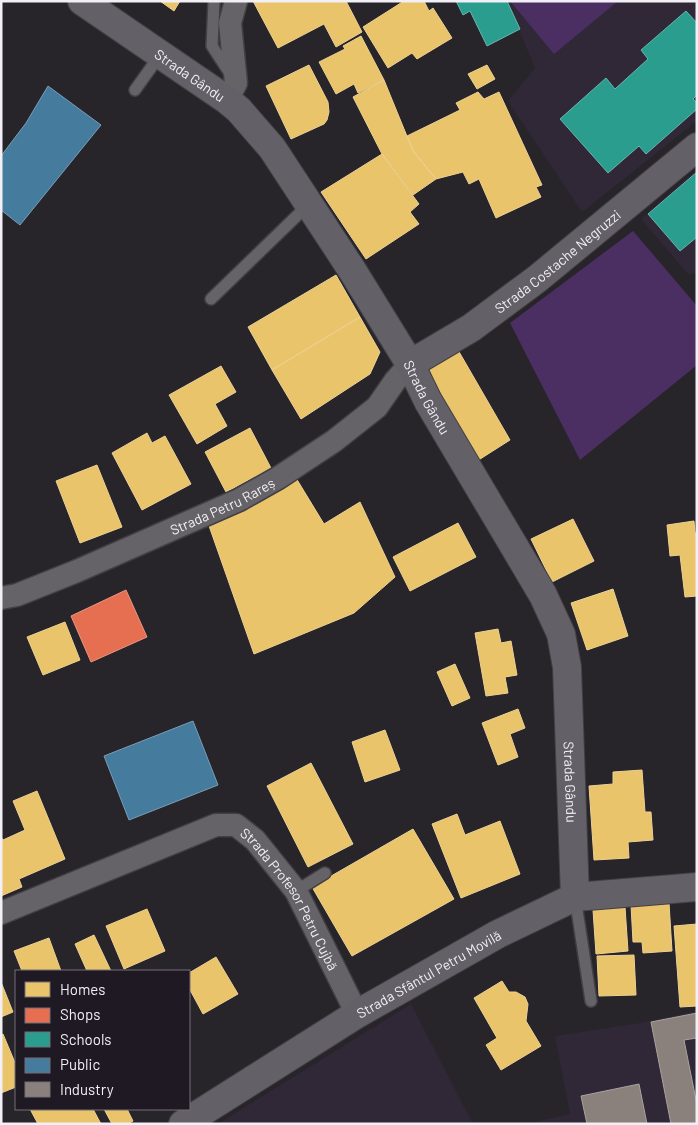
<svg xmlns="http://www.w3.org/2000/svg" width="698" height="1125" viewBox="0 0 698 1125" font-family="Barlow,sans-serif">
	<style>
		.built { fill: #302837 }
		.green { fill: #4b2f62 }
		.homes { fill: #e9c46a; stroke: #ecd194 }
		.shops { fill: #e76f51; stroke: #ea9582 }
		.schools { fill: #2a9d8f; stroke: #66b6ae }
		.public { fill: #457b9d; stroke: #799eb8 }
		.industry { fill: #8a817c; stroke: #a9a2a1 }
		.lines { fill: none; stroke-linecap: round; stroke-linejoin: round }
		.lane-casing { stroke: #413f44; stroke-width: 14 }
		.street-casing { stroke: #413f44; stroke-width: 25 }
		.secondary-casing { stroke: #413f44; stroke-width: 30 }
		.lane { stroke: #666368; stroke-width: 11 }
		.street { stroke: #666368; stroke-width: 22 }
		.secondary { stroke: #636067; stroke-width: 28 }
		.labels { text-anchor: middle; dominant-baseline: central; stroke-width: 5; stroke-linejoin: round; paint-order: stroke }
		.street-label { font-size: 14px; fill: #f2eff6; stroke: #1e1923 }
	</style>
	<rect width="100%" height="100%" fill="#27242a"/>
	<path class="built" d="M507 1H697V121L582 212 508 101 535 68Z
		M697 169V272L689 275 641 219Z
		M411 1004 473 1124H218Z
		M697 1011V1124H526L570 1114 555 1036 640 1023Z"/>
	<path class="green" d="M510 1H618L554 54Z
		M633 231 697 306V365L580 460 510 323Z"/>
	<path class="homes" d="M160 1H180L174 11Z
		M253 1H346L362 32 336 47 324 24 278 48Z
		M404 1H424L429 11 433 8 452 38 417 59 412 53 388 68 363 27Z
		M361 36 384 80 358 93 354 84 336 94 319 62 345 49 343 46Z
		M309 65 328 102 329 112 327 120 324 124 291 139 266 86Z
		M487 65 495 79 477 89 468 74Z
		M384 80 413 151 436 179 413 195 382 154 353 97Z
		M478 92 484 99 499 92 542 185 536 187 541 197 496 218 479 179 469 184 463 172 436 179 413 151 407 136 460 110 456 103Z
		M382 154 419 204 410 212 419 224 366 259 321 192Z
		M336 275 360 317 272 370 248 327Z
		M360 317 380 352 370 374 301 419 272 370Z
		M458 350 510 440 477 461 427 371Z
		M221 366 236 392 215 404 227 426 197 444 169 395Z
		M250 428 271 468 226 492 205 452Z
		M147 433 152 443 165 436 191 484 142 510 112 453Z
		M97 465 122 527 80 543 56 481Z
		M296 478 324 524 360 502 395 577 354 613 254 654 208 523Z
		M573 519 594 561 552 582 531 539Z
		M694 521 695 533H697V596L685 597 680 555 670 556 667 525Z
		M458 523 476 557 410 591 393 557Z
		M613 589 628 636 587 650 571 603Z
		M65 622 80 660 43 675 27 637Z
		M498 629 501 643 511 641 517 675 505 677 508 693 486 696 475 633Z
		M455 664 470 698 452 706 437 672Z
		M518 709 525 728 510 734 518 757 498 765 482 723Z
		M385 730 400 770 365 782 352 742Z
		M311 763 353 844 308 867 267 786Z
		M642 770 645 812H651L653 840 628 842 629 858 594 860 589 786 613 784V772Z
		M37 791 65 859 19 879 22 887 1 896V837L3 840 25 830 13 801Z
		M457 814 465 835 500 821 520 874 461 898 432 824Z
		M413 829 454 899 352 956 312 887Z
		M669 903 672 951 643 953 642 942H633L631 905Z
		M625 907 628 951 596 954 593 910Z
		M147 909 165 951 124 969 106 926Z
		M697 924V1006L680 1007 674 926Z
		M94 935 111 971H87L75 944Z
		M49 938 61 971H22L14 951Z
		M634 955 636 995 599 996 597 956Z
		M216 957 238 994 203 1014 189 988V973Z
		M502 981 509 992H516L525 997 528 1004 526 1021 541 1046 501 1070 486 1045 497 1038 474 998Z
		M1 982 13 1012 1 1017Z
		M3 1034 16 1065V1087L1 1093V1035Z
		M30 1109H93L101 1124H38Z
		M104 1109H127L133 1121 128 1124H112Z"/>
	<path class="shops" d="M126 590 147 637 91 662 71 616Z"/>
	<path class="schools" d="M456 1H507L520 29 487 46 470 11 463 15Z
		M686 11 697 23V95L693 99 697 103V109L646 154 639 146 608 173 560 119 606 78 615 89 648 59 641 50Z
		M697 172V237L680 251 648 214Z"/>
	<path class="public" d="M48 86 101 125 20 225 1 210V156L26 123Z
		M193 721 218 785 129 820 104 756Z"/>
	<path class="industry" d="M697 1013V1038L684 1040 697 1105V1124H671L651 1022Z
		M639 1084 647 1124H587L581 1096Z"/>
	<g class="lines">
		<g class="lane-casing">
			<path id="lane" d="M214 1 212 46 231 75
				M135 90 160 55
				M211 299 308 205
				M296 891 325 873
				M575 897 591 1001"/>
		</g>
		<g class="street-casing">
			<g id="street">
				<path d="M227 100 236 83 230 23 236 1"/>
				<path id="s1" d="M1 598 17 595 77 571 239 500 278 478 334 441 377 407 395 381 410 364"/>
				<path id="s2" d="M1 913 216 825H236L255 840 296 891 357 1014"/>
			</g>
		</g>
		<g class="secondary-casing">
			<g id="secondary">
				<path id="s3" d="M82 1 227 100 239 110 272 148 352 270 410 364 428 401 543 595 561 634 567 667 575 897"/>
				<path id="s4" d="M410 364 471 328 537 279 697 147"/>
				<path id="s5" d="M183 1124 357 1014 498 934 575 897 697 887"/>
			</g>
		</g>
		<use href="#lane" class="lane"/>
		<use href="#street" class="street"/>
		<use href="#secondary" class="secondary"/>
	</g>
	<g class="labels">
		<g class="street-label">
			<text stroke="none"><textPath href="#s3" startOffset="131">Strada Gându</textPath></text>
			<text stroke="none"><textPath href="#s4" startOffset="180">Strada Costache Negruzzi</textPath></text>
			<text stroke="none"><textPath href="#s3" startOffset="535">Strada Gându</textPath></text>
			<text stroke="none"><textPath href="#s1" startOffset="240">Strada Petru Rareș</textPath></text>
			<text stroke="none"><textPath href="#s3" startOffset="956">Strada Gându</textPath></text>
			<text stroke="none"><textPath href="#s2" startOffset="345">Strada Profesor Petru Cujbă</textPath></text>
			<text stroke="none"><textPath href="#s5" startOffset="288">Strada Sfântul Petru Movilă</textPath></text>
		</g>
	</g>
	<rect width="698" height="1125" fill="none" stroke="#f2eff6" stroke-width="5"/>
	<rect x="15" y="970" width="175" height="140" fill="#1e1923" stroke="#736f77"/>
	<rect x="25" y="982" width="25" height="15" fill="#e9c46a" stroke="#736f77"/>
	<text x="60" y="995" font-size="15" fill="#f2eff6">Homes</text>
	<rect x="25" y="1008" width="25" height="15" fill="#e76f51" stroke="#736f77"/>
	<text x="60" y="1020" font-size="15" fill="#f2eff6">Shops</text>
	<rect x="25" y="1032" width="25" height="15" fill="#2a9d8f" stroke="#736f77"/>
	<text x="60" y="1045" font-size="15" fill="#f2eff6">Schools</text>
	<rect x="25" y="1058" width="25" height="15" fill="#457b9d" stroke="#736f77"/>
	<text x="60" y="1070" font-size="15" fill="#f2eff6">Public</text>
	<rect x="25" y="1082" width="25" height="15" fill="#8a817c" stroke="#736f77"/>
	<text x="60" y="1095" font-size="15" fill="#f2eff6">Industry</text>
</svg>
